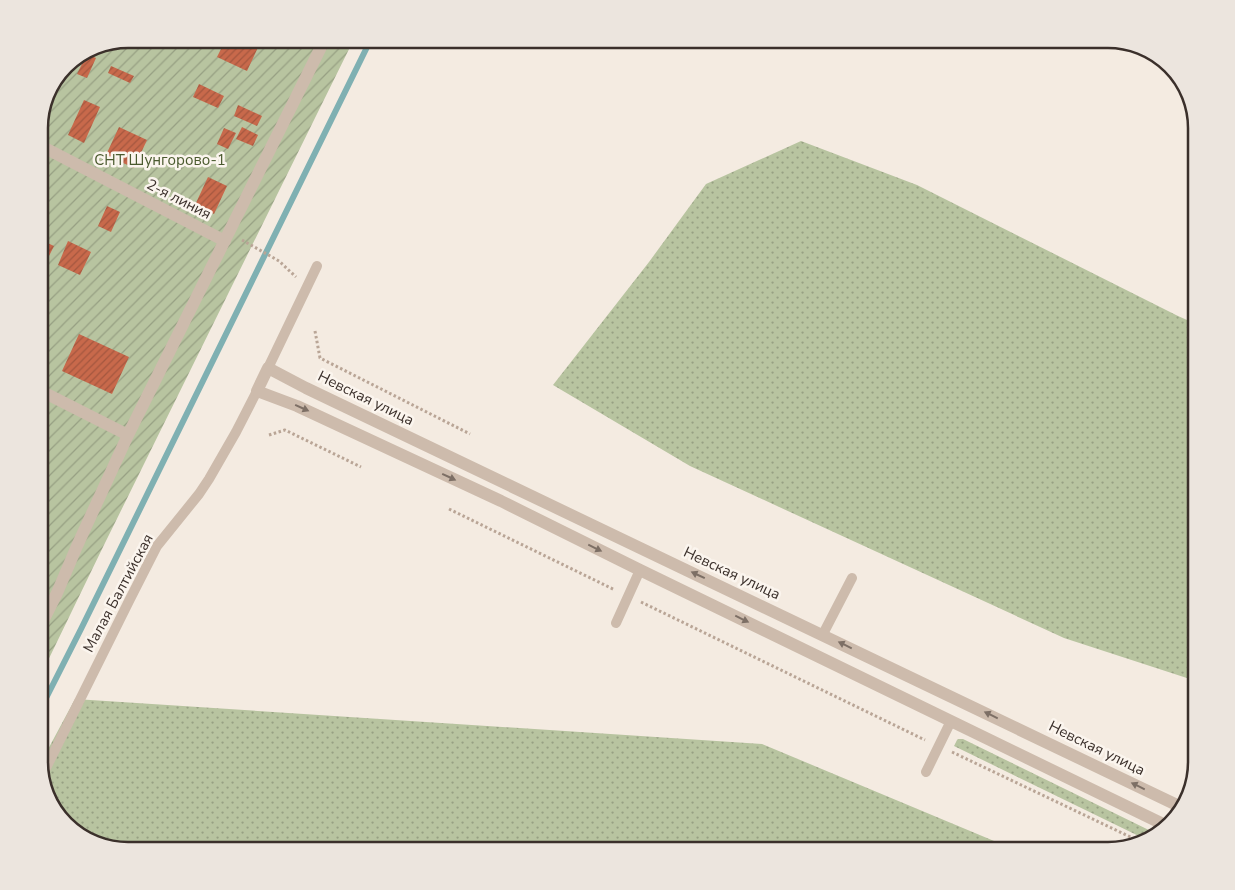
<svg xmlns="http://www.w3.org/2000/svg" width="1235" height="890" viewBox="0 0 1235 890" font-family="'Nunito Sans',sans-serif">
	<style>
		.grass { fill: url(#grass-dots) }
		.garden { fill: url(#garden-furrows) }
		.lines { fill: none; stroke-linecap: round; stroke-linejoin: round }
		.stream { stroke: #7fb0b2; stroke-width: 6 }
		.building { fill: url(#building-hatch) }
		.path { stroke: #b9a596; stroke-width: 3; stroke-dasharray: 2.5 2.5; stroke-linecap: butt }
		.lane { stroke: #cdbbac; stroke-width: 10 }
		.street { stroke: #cdbbac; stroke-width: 12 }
		.oneway { fill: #7d6f65 }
		.labels { text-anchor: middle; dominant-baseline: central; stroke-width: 5; stroke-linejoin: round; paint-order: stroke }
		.park-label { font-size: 15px; fill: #4a5a2e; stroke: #fbf5ee }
		.street-label { font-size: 15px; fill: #3b302b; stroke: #fbf5ee }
		.rim { fill: none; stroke: #3b302b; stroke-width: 2.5 }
	</style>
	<defs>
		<pattern id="grass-dots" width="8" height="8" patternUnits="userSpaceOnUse" patternTransform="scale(1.25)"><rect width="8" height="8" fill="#b8c4a0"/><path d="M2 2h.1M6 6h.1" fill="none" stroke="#97a083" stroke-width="1.8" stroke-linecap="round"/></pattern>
		<pattern id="garden-furrows" width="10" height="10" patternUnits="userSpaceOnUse" patternTransform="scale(1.25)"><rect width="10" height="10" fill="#b8c4a0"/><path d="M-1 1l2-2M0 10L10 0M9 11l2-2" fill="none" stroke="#97a083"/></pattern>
		<pattern id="building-hatch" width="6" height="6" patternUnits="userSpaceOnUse" patternTransform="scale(1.25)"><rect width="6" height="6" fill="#c8694b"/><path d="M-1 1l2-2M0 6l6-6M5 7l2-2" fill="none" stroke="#a4573f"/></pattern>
	</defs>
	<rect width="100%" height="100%" fill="#f4ebe1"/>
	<path class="grass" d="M801 141 917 185 1178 316 1196 324V681L1064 638 690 466 553 385 649 262 706 184Z
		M75 699 762 744 1018 851H127L74 833 48 802 39 766Z
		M958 739H963L1157 834 1149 841 954 746 957 740Z"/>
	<path class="garden" d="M127 39H354L103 547 39 679V121L48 88 69 61Z"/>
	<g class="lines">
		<path class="stream" d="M39 712 81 629 371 39"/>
	</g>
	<path class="building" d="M226 39H262L247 71 217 57Z
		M87 54 96 58 87 78 77 74Z
		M111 66 134 76 130 83 108 73Z
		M199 84 224 96 218 108 193 97Z
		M84 100 100 107 84 143 68 135Z
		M238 105 262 116 257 126 234 116Z
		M119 127 147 140 134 168 106 155Z
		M242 127 258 135 253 146 236 139Z
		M224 128 236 133 228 149 217 144Z
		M208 177 227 186 214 214 195 205Z
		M107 206 120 212 111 232 98 226Z
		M39 239 54 246 49 256 39 251Z
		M68 241 91 252 80 275 58 265Z
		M79 334 129 357 112 394 62 371Z
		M39 443 49 448 39 471Z"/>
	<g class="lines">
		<path class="path" d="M242 240 279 261 296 277
			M315 331 320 358 470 434
			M269 435 285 430 361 467
			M449 509 615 590
			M641 602 925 740
			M952 752 1143 843"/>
		<path class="lane" d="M268 368 317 266
			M616 623 640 570
			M823 634 852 578
			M926 772 951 721
			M41 778 129 601 157 546 199 494 209 479 236 432 257 391"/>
		<path class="street" d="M39 145 225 241
			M39 390 128 435
			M39 629 57 593 77 546 128 435 325 39
			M1167 826 640 570 501 501 297 406 257 391 268 368 306 388 1181 807"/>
	</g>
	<defs><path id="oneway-solid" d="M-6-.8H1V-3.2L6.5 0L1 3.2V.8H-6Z" transform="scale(1.25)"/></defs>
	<g class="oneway">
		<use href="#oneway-solid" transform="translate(302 408) rotate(24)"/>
		<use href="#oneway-solid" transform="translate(449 477) rotate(25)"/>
		<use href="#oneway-solid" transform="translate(595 548) rotate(26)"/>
		<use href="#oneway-solid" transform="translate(698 575) rotate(-155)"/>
		<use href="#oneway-solid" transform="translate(742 619) rotate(26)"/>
		<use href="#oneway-solid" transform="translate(845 645) rotate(-154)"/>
		<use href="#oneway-solid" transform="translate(991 715) rotate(-154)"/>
		<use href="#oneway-solid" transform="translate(1138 786) rotate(-154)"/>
	</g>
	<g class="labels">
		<g class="park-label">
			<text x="160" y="160">СНТ Шунгорово-1</text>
		</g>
		<g class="street-label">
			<text transform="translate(179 199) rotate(27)">2-я линия</text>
			<text transform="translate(366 398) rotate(26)">Невская улица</text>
			<text transform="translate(732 573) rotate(25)">Невская улица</text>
			<text transform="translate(118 593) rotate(-62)">Малая Балтийская</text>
			<text transform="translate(1097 748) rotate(26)">Невская улица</text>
		</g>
	</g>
	<path d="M0 0H1235V890H0ZM128 48H1108A80 80 0 0 1 1188 128V762A80 80 0 0 1 1108 842H128A80 80 0 0 1 48 762V128A80 80 0 0 1 128 48Z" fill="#ece5de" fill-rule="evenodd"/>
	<path class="rim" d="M128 48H1108A80 80 0 0 1 1188 128V762A80 80 0 0 1 1108 842H128A80 80 0 0 1 48 762V128A80 80 0 0 1 128 48Z"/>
</svg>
